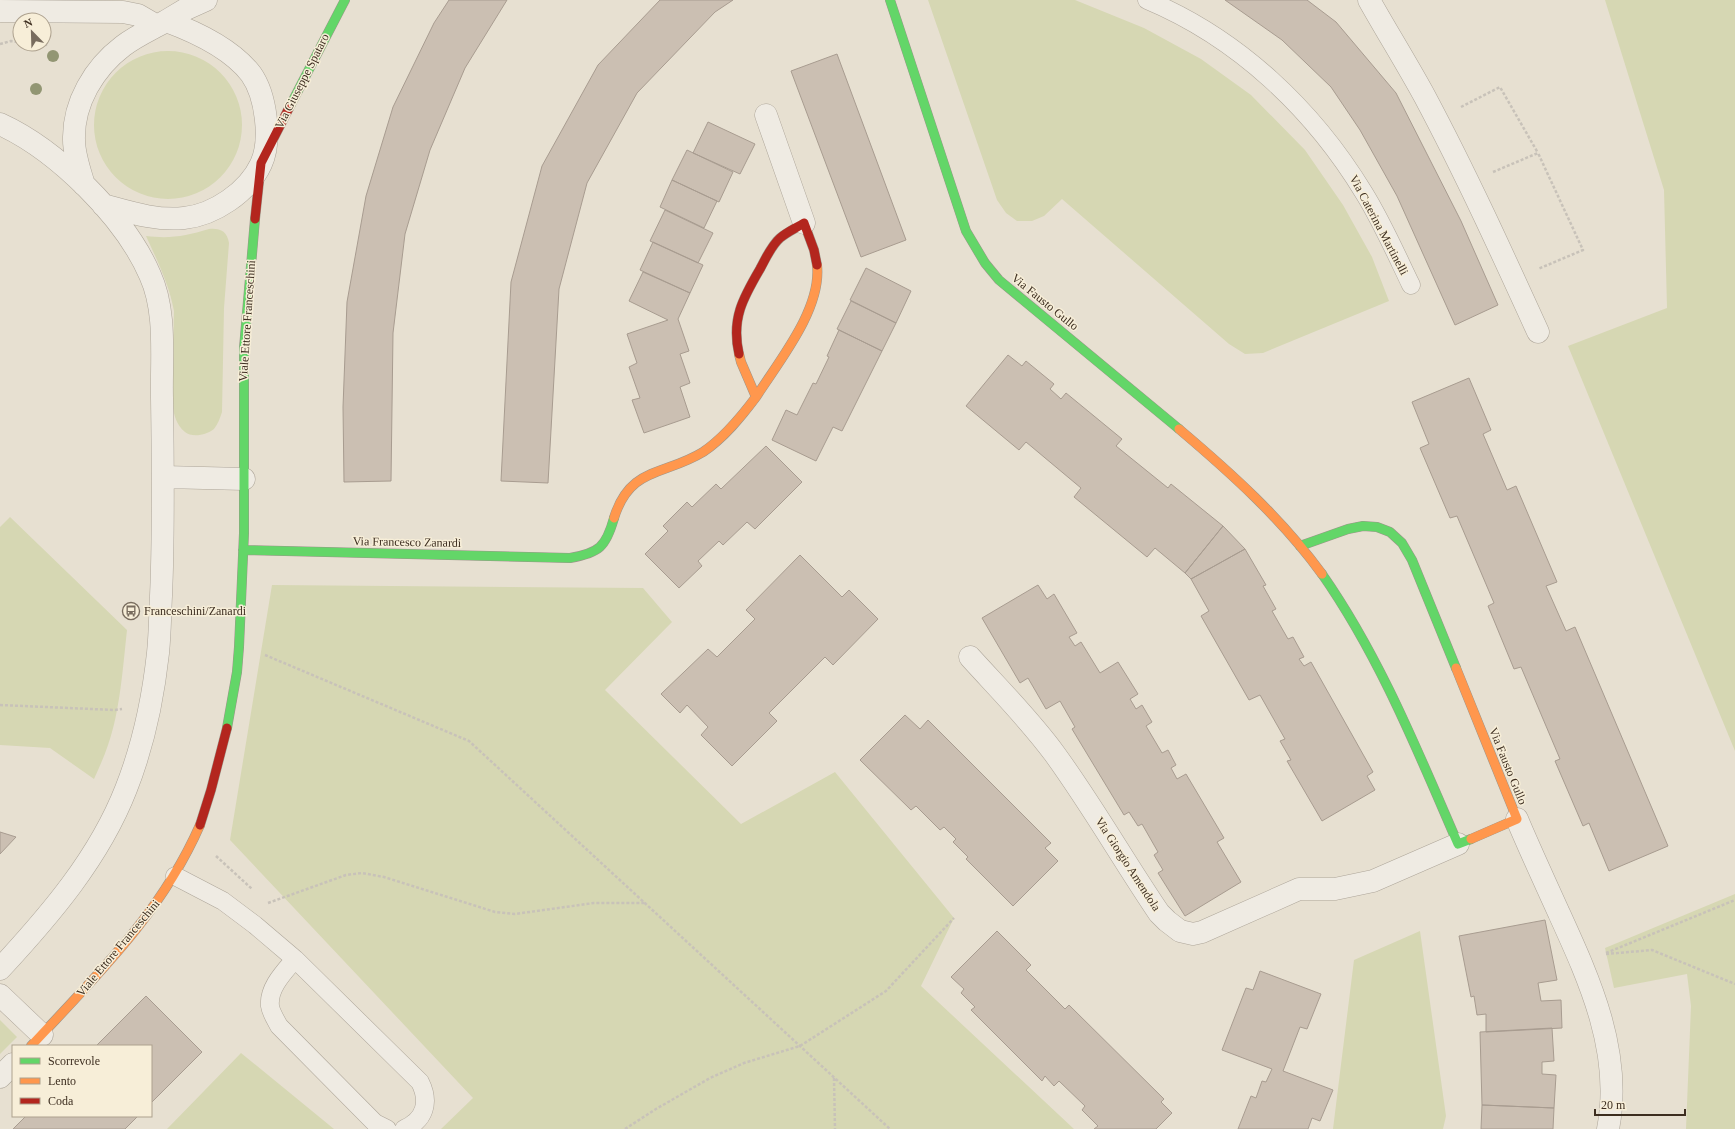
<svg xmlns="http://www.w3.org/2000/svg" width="1735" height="1129" viewBox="0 0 1735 1129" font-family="'Times New Roman',serif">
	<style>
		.green { fill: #d6d7b3 }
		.building { fill: #cbbfb2; stroke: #a89c90 }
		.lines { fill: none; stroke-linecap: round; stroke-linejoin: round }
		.lane-casing { stroke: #ada599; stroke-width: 19 }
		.street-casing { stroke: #ada599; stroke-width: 23 }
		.fast-casing { stroke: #9c958a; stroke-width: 10 }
		.slow-casing { stroke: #9c958a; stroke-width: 10 }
		.jam-casing { stroke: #9c958a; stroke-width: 10 }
		.path { stroke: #c8c2b9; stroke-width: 2.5; stroke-dasharray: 3 2; stroke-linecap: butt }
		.lane { stroke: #efebe3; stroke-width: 18 }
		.street { stroke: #efebe3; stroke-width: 22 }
		.fast { stroke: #63d668; stroke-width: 9 }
		.slow { stroke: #ff974d; stroke-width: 9 }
		.jam { stroke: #b3261e; stroke-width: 9 }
		.tree { fill: #929673 }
		.labels { text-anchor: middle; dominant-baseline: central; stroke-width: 3; stroke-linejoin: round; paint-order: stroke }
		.street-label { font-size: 12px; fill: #3d2e20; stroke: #f7eed8 }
		.poi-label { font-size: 12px; fill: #3d2e20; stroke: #f7eed8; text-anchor: start }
	</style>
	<rect width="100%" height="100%" fill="#e7e0d1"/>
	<path class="green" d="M928 0H1075L1144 28 1201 59 1251 95 1305 150 1343 205 1372 257 1389 301 1263 353 1245 354 1229 344 1062 199 1044 216 1032 221H1017L1006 213 997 200Z
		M1605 0H1735V751L1568 346 1667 308 1664 190Z
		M94 125a74 74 0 1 1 148 0a74 74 0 1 1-148 0Z
		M209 229C220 228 227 231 229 243L224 308 222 412C220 418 218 424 214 429 207 435 192 438 185 432 176 425 174 414 172 404L174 311C169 284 157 260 146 236 170 239 186 236 209 229Z
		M10 517 127 630C123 666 120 712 108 745 104 757 99 768 94 779L50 748 0 745V527Z
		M272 585 643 588 672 622 605 690 741 824 835 772 954 918 921 986 1074 1129H441L473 1098 230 840Z
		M1735 894V1129H1686L1691 1006 1687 974 1614 988 1605 948Z
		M1420 931 1446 1116 1443 1129H1333L1354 960Z
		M0 1020 17 1037 0 1054Z
		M241 1053 334 1129H167Z"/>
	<path class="building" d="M449 0H507L465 68 430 150 405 234 393 333 391 481 344 482 343 407 347 302 366 196 393 107 434 23Z
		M660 0H733L715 12 637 93 587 183 559 289 548 483 501 481 511 282 542 166 598 65Z
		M1225 0H1307L1336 22 1396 93 1461 221 1498 305 1455 325 1397 196 1360 130 1331 87 1282 40Z
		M837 54 906 240 861 257 791 71Z
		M708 122 755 144 740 174 693 153Z
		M687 150 733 172 719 202 672 180Z
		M672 180 717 201 704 228 660 207Z
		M665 210 713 233 698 263 650 241Z
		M653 242 703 265 690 293 640 270Z
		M866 268 911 291 896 323 850 300Z
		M643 272 690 293 678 319 689 351 680 354 690 383 680 387 690 417 644 433 632 400 640 398 629 367 637 363 627 334 668 320 629 301Z
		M851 301 896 323 882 351 837 329Z
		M839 330 882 351 842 431 833 427 816 461 772 440 786 410 797 415 813 383 816 384 829 357 827 356Z
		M1008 355 1022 366 1026 361 1054 384 1050 389 1061 399 1066 393 1122 439 1116 446 1168 488 1171 484 1223 526 1185 573 1155 548 1147 557 1074 497 1081 488 1026 442 1019 450 966 406Z
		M1469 378 1491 430 1483 434 1507 490 1516 486 1557 582 1546 586 1566 631 1575 627 1668 846 1609 871 1589 823 1583 826 1555 761 1560 759 1521 667 1514 669 1488 606 1494 603 1457 516 1450 518 1420 448 1429 444 1412 402Z
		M766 446 802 482 755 529 747 522 723 545 719 541 698 561 702 566 679 588 645 554 668 531 663 526 687 502 692 507 716 484 721 489Z
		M1223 526 1245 549 1191 579 1185 573Z
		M1245 549 1266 585 1263 586 1276 609 1272 611 1288 639 1293 637 1304 657 1299 659 1304 666 1311 662 1373 772 1367 776 1375 790 1322 821 1287 761 1291 760 1280 741 1285 739 1260 695 1249 700 1201 616 1209 611 1191 579Z
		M800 555 842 597 849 590 878 619 833 665 825 657 769 713 777 721 732 766 701 735 708 727 687 705 680 713 661 694 708 649 717 657 755 619 746 610Z
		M1038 585 1047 599 1054 594 1077 633 1069 637 1075 646 1081 642 1100 673 1118 662 1138 694 1130 699 1136 709 1142 705 1152 722 1146 726 1162 753 1168 750 1176 765 1171 768 1177 779 1186 774 1224 838 1217 842 1241 882 1185 916 1158 873 1163 870 1154 855 1158 852 1142 824 1138 826 1129 812 1124 815 1072 729 1075 727 1060 701 1046 709 1028 678 1020 683 982 618Z
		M905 715 920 729 928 720 1051 843 1045 848 1058 861 1013 906 966 859 968 857 953 842 956 839 944 827 940 830 916 806 911 810 860 760Z
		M0 832 16 837 0 854Z
		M1545 920 1557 980 1538 983 1541 1001 1561 1000 1562 1028 1486 1032V1014L1477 1015 1474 996 1471 997 1459 936Z
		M997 931 1031 965 1026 970 1065 1009 1069 1005 1164 1099 1161 1102 1172 1113 1156 1129H1094L1098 1126 1082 1110 1085 1106 1059 1081 1054 1086 1045 1076 1042 1081 971 1010 975 1007 961 993 964 989 951 977Z
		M1260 971 1321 994 1307 1029 1300 1027 1283 1071 1333 1090 1320 1121 1312 1118 1308 1129H1238L1251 1096 1256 1098 1262 1081 1266 1082 1272 1069 1222 1050 1246 988 1253 990Z
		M146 996 202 1052 151 1103V1046H96Z
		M1552 1028 1554 1061 1542 1062V1074L1556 1075 1554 1108 1482 1105 1480 1032Z
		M1482 1105 1554 1108 1553 1129H1481Z
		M26 1116H138L125 1129H13Z"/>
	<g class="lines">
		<g class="lane-casing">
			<path id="lane" d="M1147 0C1238 38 1313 109 1364 193 1382 222 1396 254 1411 285
				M175 876 223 901 255 925 295 959 420 1082C430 1102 425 1120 404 1129
				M295 959C284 972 268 988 270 1006 271 1013 276 1020 279 1026L375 1123 387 1129"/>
		</g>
		<g class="street-casing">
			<path id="street" d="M1369 0C1387 32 1407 64 1425 97 1466 174 1502 253 1538 332
				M0 11 123 12 138 15 157 26
				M166 21 186 9 206 0
				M766 115 804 223
				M0 124C57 150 125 217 150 275 167 312 161 359 162 398 163 464 164 530 161 596 160 615 160 634 158 653 153 699 143 746 126 789 99 858 50 915 0 969
				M84 185C80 171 74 155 74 140 73 103 94 68 123 46 136 36 152 29 166 21 196 32 231 48 251 74 266 95 272 140 261 164 248 192 214 215 184 218 156 221 129 212 103 205
				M164 477 244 479
				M970 657C998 688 1029 719 1054 753 1092 805 1123 860 1159 913L1167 921 1180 931 1193 934 1202 932 1299 889H1335L1373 881 1458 844
				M1517 819C1530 850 1544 880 1558 911 1589 979 1623 1052 1608 1129
				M0 995 42 1035
				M0 1077 13 1064"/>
		</g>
		<g class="fast-casing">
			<path id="fast" d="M890 0 966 231 985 263 999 280 1179 429
				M289 108 345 0
				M1300 546 1348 529 1363 526 1377 527 1390 532 1402 543 1412 560 1456 668
				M243 550 570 558C599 553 606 547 614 518
				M1322 574C1380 657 1418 752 1458 844L1471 839
				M227 728 237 672 239 647 244 533V348L255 219"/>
		</g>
		<g class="slow-casing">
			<path id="slow" d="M756 397C779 361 822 309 817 265
				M1179 429C1231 473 1282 519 1322 574
				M614 518C630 466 664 476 703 452 724 438 741 417 756 397L741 362 739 354
				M1456 668 1517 819 1471 839
				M31 1046C96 976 161 914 200 825"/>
		</g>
		<g class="jam-casing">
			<path id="jam" d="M255 219 261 163 289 108
				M739 354C731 319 743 298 760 269 766 258 771 246 780 238 787 232 796 228 804 223L814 250 817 265
				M200 825 211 790 227 728"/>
		</g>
		<path class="path" d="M0 44 11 41 20 42
			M41 44 46 45 47 38
			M1461 107 1500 87 1538 153
			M1493 172 1538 153 1583 250 1538 269
			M265 655 469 741 890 1129
			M0 705 115 710 122 709
			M216 856 252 889
			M268 903 346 875 362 873 384 877 495 912 515 914 594 903H645
			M1606 953 1735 900
			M1606 954 1652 950 1735 984
			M834 1078 835 1129
			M625 1129 656 1109 710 1078 744 1063 800 1046 886 991 954 918"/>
		<use href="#lane" class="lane"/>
		<use href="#street" class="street"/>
		<use href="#fast" class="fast"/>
		<use href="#slow" class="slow"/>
		<use href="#jam" class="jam"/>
	</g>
	<g class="tree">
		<circle cx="53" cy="56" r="6"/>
		<circle cx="36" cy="89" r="6"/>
	</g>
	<defs>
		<g id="bus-ring" transform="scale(0.9)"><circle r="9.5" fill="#f7eed8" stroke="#786c5e" stroke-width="1.5"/><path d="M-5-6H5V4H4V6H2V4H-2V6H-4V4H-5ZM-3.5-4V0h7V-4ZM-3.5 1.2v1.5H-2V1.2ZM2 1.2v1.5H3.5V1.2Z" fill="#786c5e"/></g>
	</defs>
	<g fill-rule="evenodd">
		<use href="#bus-ring" x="131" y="611"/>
	</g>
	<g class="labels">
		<g class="street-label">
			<text transform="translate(302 81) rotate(-63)">Via Giuseppe Spataro</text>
			<text transform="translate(1379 225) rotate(62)">Via Caterina Martinelli</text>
			<text transform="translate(1045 302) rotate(39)">Via Fausto Gullo</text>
			<text transform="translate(247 321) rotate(-86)">Viale Ettore Franceschini</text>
			<text transform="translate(407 542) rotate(1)">Via Francesco Zanardi</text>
			<text transform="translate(1508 766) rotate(68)">Via Fausto Gullo</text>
			<text transform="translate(1128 864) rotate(57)">Via Giorgio Amendola</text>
			<text transform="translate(118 948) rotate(-50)">Viale Ettore Franceschini</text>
		</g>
		<g class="poi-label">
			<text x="144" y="611">Franceschini/Zanardi</text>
		</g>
	</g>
	<rect x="12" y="1045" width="140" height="72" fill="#f7eed8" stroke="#ada18e"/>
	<rect x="20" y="1058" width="20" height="6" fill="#63d668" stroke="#ada18e"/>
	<text x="48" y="1065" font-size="12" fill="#3d2e20">Scorrevole</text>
	<rect x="20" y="1078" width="20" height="6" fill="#ff974d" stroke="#ada18e"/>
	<text x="48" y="1085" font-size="12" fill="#3d2e20">Lento</text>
	<rect x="20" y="1098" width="20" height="6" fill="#b3261e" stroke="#ada18e"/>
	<text x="48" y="1105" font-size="12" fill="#3d2e20">Coda</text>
	<g transform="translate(32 32) rotate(337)"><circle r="19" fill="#f7eed8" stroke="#ada18e"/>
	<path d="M0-3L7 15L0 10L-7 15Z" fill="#786c5e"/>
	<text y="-6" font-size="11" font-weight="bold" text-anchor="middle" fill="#3d2e20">N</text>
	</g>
	<path d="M1595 1109v6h90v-6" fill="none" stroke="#3d2e20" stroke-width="2"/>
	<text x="1601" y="1109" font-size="12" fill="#3d2e20" stroke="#f7eed8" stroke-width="3" paint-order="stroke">20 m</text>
</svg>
